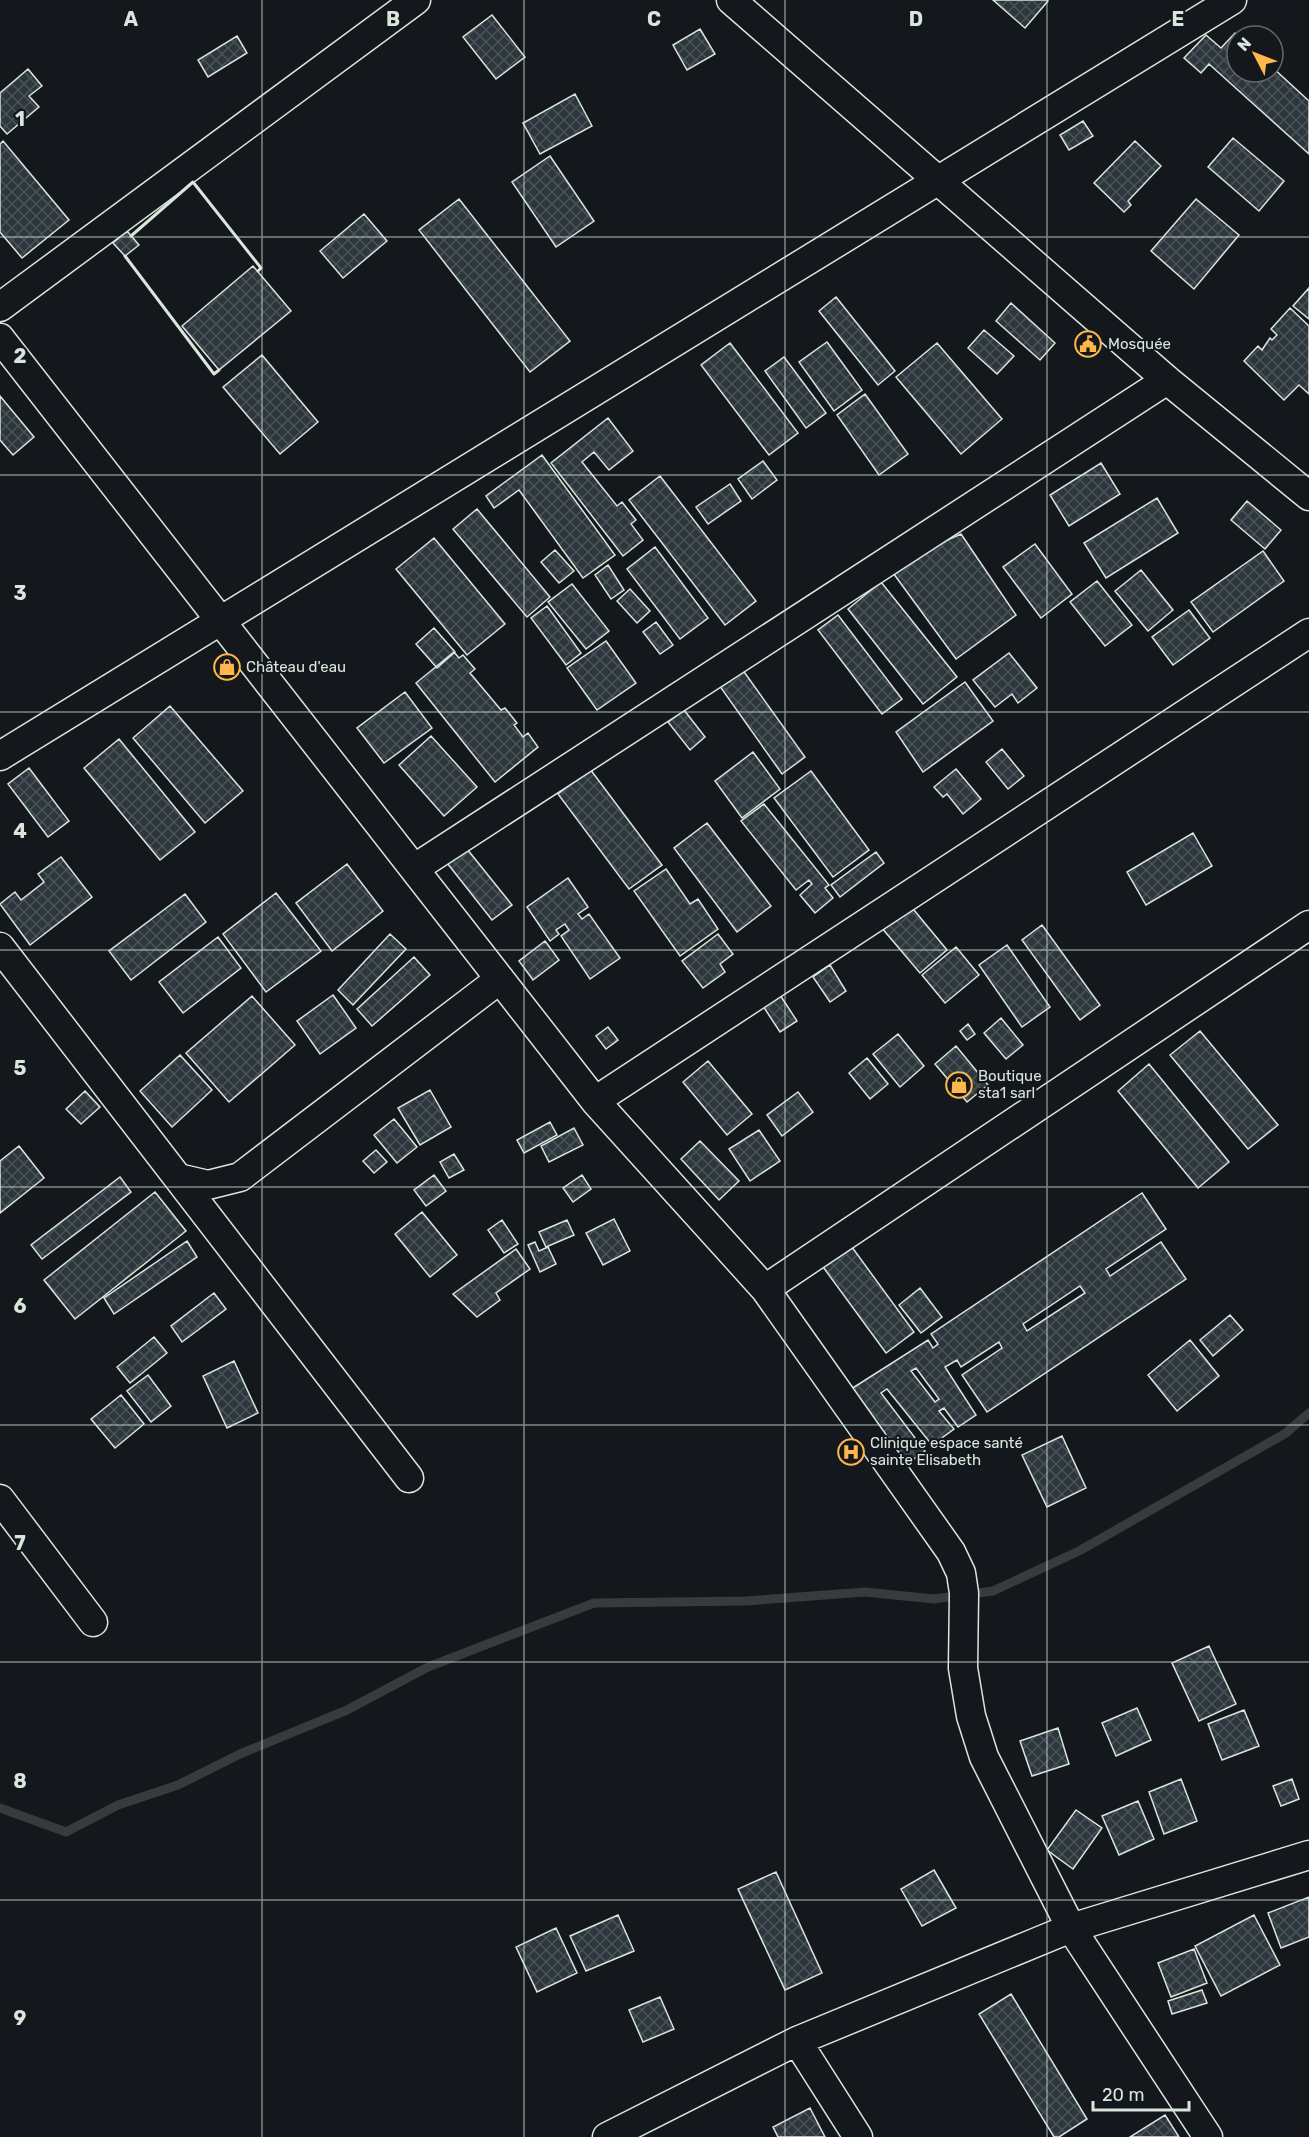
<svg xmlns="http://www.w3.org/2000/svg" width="1309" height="2137" viewBox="0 0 1309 2137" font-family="Rubik,sans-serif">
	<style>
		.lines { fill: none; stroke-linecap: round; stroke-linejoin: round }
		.stream { stroke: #363b3e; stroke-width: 9 }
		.building { fill: url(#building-cross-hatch); stroke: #d8e6dc; stroke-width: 1.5; fill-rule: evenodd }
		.minor-casing { stroke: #d8e6dc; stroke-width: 31 }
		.minor { stroke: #14181c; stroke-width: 28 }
		.wall { stroke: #d8e6dc; stroke-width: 3 }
		.grid { fill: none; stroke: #d8e6dc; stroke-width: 1.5; stroke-opacity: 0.55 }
		.labels { text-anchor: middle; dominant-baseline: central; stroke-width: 4.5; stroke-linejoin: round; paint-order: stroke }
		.poi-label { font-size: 15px; fill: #d8e6dc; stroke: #14181c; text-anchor: start }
		.grid-label { font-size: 20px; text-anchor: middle; font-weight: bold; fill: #d8e6dc; stroke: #14181c; stroke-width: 4.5; stroke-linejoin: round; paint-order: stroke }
	</style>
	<defs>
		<pattern id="building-cross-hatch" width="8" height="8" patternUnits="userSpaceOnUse" patternTransform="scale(1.5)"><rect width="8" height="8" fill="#2c363c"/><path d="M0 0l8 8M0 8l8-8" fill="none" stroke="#4a5358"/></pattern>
	</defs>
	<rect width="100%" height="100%" fill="#14181c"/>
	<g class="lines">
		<path class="stream" d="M0 1808 66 1832 118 1805 178 1785 240 1754 347 1710 428 1667 594 1603 746 1601 865 1592 934 1599 993 1591 1079 1551 1286 1433 1309 1413"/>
	</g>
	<path class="building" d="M993 0H1047L1048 1 1025 28Z
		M492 15 525 57 496 79 463 37Z
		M700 29 715 54 687 70 673 45Z
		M1235 33 1238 36 1237 72H1273V68L1309 101V154L1209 64 1201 73 1184 58 1206 35 1221 48Z
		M237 36 247 53 208 77 198 60Z
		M28 69 42 86 29 96 39 107 7 134 0 126V93Z
		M575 94 592 126 540 154 523 123Z
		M1083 121 1093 136 1069 150 1060 135Z
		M1233 138 1284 181 1259 211 1208 167Z
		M3 141 69 220 22 258 0 232V144Z
		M1135 141 1161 166 1128 201 1131 205 1124 212 1094 183Z
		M550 156 594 221 556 247 512 182Z
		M459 199 570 341 530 372 419 230Z
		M1196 199 1239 235 1194 289 1151 251Z
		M364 214 387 241 343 278 320 251Z
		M127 231 139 245 125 256 113 243Z
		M253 266 291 311 219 370 182 326Z
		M1309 288V319L1293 306Z
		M836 297 895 371 878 385 819 311Z
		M1011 303 1055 343 1040 360 996 321Z
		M1290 308 1309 326V394L1299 385 1284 400 1244 361 1258 346 1262 350 1270 338 1272 340 1277 335 1271 329Z
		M984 330 1014 356 997 374 968 348Z
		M827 342 862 390 834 411 799 362Z
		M730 343 798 433 769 455 701 365Z
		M937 343 1002 419 961 454 896 377Z
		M262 355 318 422 280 454 223 387Z
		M784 357 826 413 806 428 765 371Z
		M865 394 908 454 879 475 837 415Z
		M0 396 34 437 13 455 0 440Z
		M608 418 633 451 609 470 594 452 582 462 617 506 622 502 636 520 631 524 643 540 623 556 551 463Z
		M542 455 615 555 583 578 519 490 494 508 486 496Z
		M763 461 777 480 752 499 738 479Z
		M1101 463 1120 494 1069 526 1050 495Z
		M660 476 756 601 725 625 629 500Z
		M730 484 741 501 708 524 696 507Z
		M1157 498 1178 533 1106 578 1084 543Z
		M1247 501 1281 530 1265 549 1231 520Z
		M477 509 550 597 527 617 453 529Z
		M961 534 1016 615 956 659 888 566Z
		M434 538 505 624 467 655 396 569Z
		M1035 544 1072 594 1041 618 1003 567Z
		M655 547 708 618 680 639 627 569Z
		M555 550 574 571 559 583 541 562Z
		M1263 551 1284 581 1213 632 1191 602Z
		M608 565 624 590 611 599 595 575Z
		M1141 570 1173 610 1148 631 1115 591Z
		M1097 581 1132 625 1105 646 1070 602Z
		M881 582 957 677 923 704 848 609Z
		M572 584 609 631 586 649 548 602Z
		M630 589 650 611 637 623 617 601Z
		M547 606 581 653 566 665 531 618Z
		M1189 610 1210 638 1173 665 1152 637Z
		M838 615 902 699 882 714 818 630Z
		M656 622 673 645 660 654 643 632Z
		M434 628 455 652 437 668 416 644Z
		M606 641 636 683 597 710 567 668Z
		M454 652 459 658 463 655 475 669 470 673 501 710 505 708 517 723 514 725 523 737 528 733 538 747 495 782 416 683Z
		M1009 653 1037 688 1018 703 1012 694 995 707 973 680Z
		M742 669 805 757 782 774 719 685Z
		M965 682 993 721 923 772 896 732Z
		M405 692 432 728 384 763 357 728Z
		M170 706 243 791 205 823 133 738Z
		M684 710 705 737 690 750 668 722Z
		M431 736 477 787 444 816 399 765Z
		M119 739 195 832 160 860 84 768Z
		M1002 749 1024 776 1008 789 986 762Z
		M753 752 780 789 742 818 715 781Z
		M29 768 69 821 48 837 8 784Z
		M590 769 662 865 629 889 558 794Z
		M956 769 981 799 963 814 947 794 943 797 934 787Z
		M811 771 869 850 833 877 774 798Z
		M764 804 829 885 825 888 833 898 815 913 800 895 812 884 809 880 796 890 741 821Z
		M707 823 771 906 737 932 674 848Z
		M1193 833 1212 866 1146 905 1127 872Z
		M463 844 512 905 492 920 444 859Z
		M876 852 884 863 840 897 831 885Z
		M61 857 92 897 30 945 0 904 15 892 21 900 44 882 38 874Z
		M347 864 383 911 332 951 296 903Z
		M666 869 690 904 698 899 718 929 680 956 634 891Z
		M568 878 588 907 578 914 582 919 589 914 620 958 590 979 561 936 569 930 565 924 556 930 559 934 550 941 527 907Z
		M276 893 321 951 266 992 223 934Z
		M185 894 206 922 131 980 109 951Z
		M909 904 947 950 920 973 881 927Z
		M1042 925 1100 1005 1080 1020 1022 940Z
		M390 934 406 949 353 1005 338 990Z
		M718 934 733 954 720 964 725 972 703 988 682 961Z
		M218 937 241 968 183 1013 159 982Z
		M545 941 559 960 533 980 519 961Z
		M1007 945 1050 1007 1022 1027 979 965Z
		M956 947 979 975 945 1003 922 975Z
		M414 957 430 975 372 1026 357 1009Z
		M830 965 846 991 830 1002 813 977Z
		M333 995 356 1028 320 1054 297 1021Z
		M780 995 797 1021 780 1032 763 1006Z
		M252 996 295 1045 229 1102 186 1053Z
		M1001 1018 1023 1045 1006 1059 984 1033Z
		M968 1024 975 1034 967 1040 960 1031Z
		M608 1027 618 1040 606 1049 596 1036Z
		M1200 1031 1278 1125 1248 1149 1170 1055Z
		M898 1034 924 1066 900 1087 873 1054Z
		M956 1046 988 1085 967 1102 935 1064Z
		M180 1055 212 1090 172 1127 140 1091Z
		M867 1058 888 1084 870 1099 849 1073Z
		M708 1061 752 1114 727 1135 683 1082Z
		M1149 1064 1229 1162 1198 1188 1118 1091Z
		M430 1090 451 1127 420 1145 398 1108Z
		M85 1091 100 1107 81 1124 66 1109Z
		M798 1092 813 1112 782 1136 767 1115Z
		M394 1119 417 1147 397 1163 374 1135Z
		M550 1122 557 1135 524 1153 517 1140Z
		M574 1128 583 1145 549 1162 541 1146Z
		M759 1130 780 1161 750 1181 729 1149Z
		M700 1141 739 1181 719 1200 681 1159Z
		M19 1146 44 1178 0 1213V1161Z
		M376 1150 387 1162 374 1173 363 1161Z
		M454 1154 464 1170 449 1178 440 1162Z
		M434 1175 446 1191 426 1206 414 1190Z
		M582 1175 591 1189 573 1202 563 1188Z
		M120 1177 131 1192 42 1259 31 1245Z
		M155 1192 186 1231 75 1319 44 1280Z
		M1142 1193 1166 1229 1106 1269 1110 1276 1161 1242 1186 1279 987 1412 962 1375 1002 1348 999 1342 961 1367 957 1360 945 1367 976 1415 958 1427 944 1408 939 1411 954 1429 932 1445 887 1389 881 1393 925 1451 908 1463 848 1391 928 1340 933 1348 938 1344 931 1334ZM1080 1286 1085 1293 1027 1331 1023 1324ZM916 1368 939 1399 935 1402 911 1371Z
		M422 1212 457 1255 430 1277 395 1234Z
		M614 1219 630 1251 603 1265 586 1233Z
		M502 1220 518 1244 504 1253 488 1230Z
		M567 1220 574 1235 546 1247 539 1232Z
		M846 1239 914 1332 886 1353 818 1260Z
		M187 1241 197 1257 114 1314 104 1298Z
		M535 1242 539 1251 548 1247 556 1264 540 1272 528 1245Z
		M516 1249 530 1269 496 1293 500 1300 477 1317 453 1294Z
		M920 1288 942 1317 921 1333 899 1305Z
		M214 1293 226 1309 182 1342 171 1326Z
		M1230 1315 1243 1330 1213 1356 1200 1340Z
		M154 1337 167 1353 130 1383 117 1367Z
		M1190 1340 1219 1376 1177 1411 1148 1375Z
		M234 1361 258 1413 227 1428 203 1376Z
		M148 1375 171 1406 151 1422 127 1391Z
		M121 1395 144 1424 115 1448 91 1419Z
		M1062 1436 1086 1488 1047 1507 1022 1455Z
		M1209 1646 1236 1704 1199 1721 1172 1663Z
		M1137 1708 1151 1740 1116 1756 1102 1723Z
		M1244 1710 1259 1746 1222 1760 1208 1724Z
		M1058 1728 1069 1764 1032 1776 1020 1741Z
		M1181 1779 1197 1821 1164 1834 1149 1792Z
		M1292 1779 1299 1799 1281 1806 1273 1786Z
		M1138 1801 1154 1839 1119 1855 1102 1816Z
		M1076 1810 1102 1828 1073 1869 1047 1850Z
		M934 1870 956 1908 922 1926 901 1889Z
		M776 1872 822 1973 785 1990 738 1889Z
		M1309 1897V1937L1281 1948 1268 1913Z
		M618 1915 634 1951 586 1971 570 1936Z
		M1254 1915 1280 1965 1221 1996 1195 1946Z
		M556 1928 577 1973 537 1992 516 1947Z
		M1194 1949 1207 1983 1171 1997 1158 1963Z
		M1202 1990 1207 2003 1172 2014 1168 2001Z
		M1011 1994 1087 2119 1059 2137H1054L979 2014Z
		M660 1997 674 2029 643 2042 629 2010Z
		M810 2108 825 2137H778L773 2127Z
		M1165 2115 1179 2137H1130Z"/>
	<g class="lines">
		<g class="minor-casing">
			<path id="minor" d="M731 0 1167 380 1309 496
				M0 307 416 0
				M0 338 595 1101 765 1289 951 1552 961 1573 964 1593 963 1668 971 1716 984 1757 1071 1928 1208 2137
				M0 756 1232 0
				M415 868 1167 380
				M0 947 409 1478
				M595 1101 1309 633
				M178 1178 208 1185 240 1177 500 979
				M765 1289 1309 925
				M0 1499 93 1622
				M797 2041 858 2137
				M607 2137 797 2041 1071 1928 1309 1855"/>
		</g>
		<use href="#minor" class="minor"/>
		<path class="wall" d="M131 236 193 182 261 268 258 271
			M125 256 214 374 219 370"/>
	</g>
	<path class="grid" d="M262 0V2137M524 0V2137M785 0V2137M1047 0V2137M0 237H1309M0 475H1309M0 712H1309M0 950H1309M0 1187H1309M0 1425H1309M0 1662H1309M0 1900H1309"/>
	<defs>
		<g id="civic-ring" transform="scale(1.35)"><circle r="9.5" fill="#14181c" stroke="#ffb74d" stroke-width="1.5"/><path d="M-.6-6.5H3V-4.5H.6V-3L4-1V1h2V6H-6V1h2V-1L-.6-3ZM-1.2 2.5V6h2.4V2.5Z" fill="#ffb74d"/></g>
		<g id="shop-ring" transform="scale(1.35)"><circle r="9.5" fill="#14181c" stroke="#ffb74d" stroke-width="1.5"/><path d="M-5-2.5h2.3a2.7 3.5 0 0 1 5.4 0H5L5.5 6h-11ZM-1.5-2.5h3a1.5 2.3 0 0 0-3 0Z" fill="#ffb74d"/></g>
		<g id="hospital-ring" transform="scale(1.35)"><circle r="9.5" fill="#14181c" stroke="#ffb74d" stroke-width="1.5"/><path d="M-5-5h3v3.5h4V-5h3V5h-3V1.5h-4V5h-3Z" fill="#ffb74d"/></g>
	</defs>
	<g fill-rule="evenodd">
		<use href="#civic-ring" x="1088" y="344"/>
		<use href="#shop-ring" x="227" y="667"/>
		<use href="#shop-ring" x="959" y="1085"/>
		<use href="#hospital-ring" x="851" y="1452"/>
	</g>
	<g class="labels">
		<g class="poi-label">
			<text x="1108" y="344">Mosquée</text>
			<text x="246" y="667">Château d'eau</text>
			<text x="978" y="1076">Boutique<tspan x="978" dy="17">sta1 sarl</tspan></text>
			<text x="870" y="1443">Clinique espace santé<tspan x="870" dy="17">sainte Elisabeth</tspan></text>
		</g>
	</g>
	<g class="grid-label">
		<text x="131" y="26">A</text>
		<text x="393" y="26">B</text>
		<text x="654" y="26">C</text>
		<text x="916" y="26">D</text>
		<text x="1178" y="26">E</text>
		<text x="20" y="126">1</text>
		<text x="20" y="363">2</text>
		<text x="20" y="600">3</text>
		<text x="20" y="838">4</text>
		<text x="20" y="1075">5</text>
		<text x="20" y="1313">6</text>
		<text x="20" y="1550">7</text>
		<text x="20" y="1788">8</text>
		<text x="20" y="2025">9</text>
	</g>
	<g transform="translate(1255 54) rotate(312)"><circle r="28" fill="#14181c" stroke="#626a69" stroke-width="1.5"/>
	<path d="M0-4.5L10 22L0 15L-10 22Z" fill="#ffb74d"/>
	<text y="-9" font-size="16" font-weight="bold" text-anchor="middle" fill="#d8e6dc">N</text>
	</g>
	<path d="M1093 2101v9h96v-9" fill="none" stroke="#d8e6dc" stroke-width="3"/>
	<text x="1102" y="2101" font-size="18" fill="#d8e6dc" stroke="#14181c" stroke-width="4.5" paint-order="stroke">20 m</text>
</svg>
